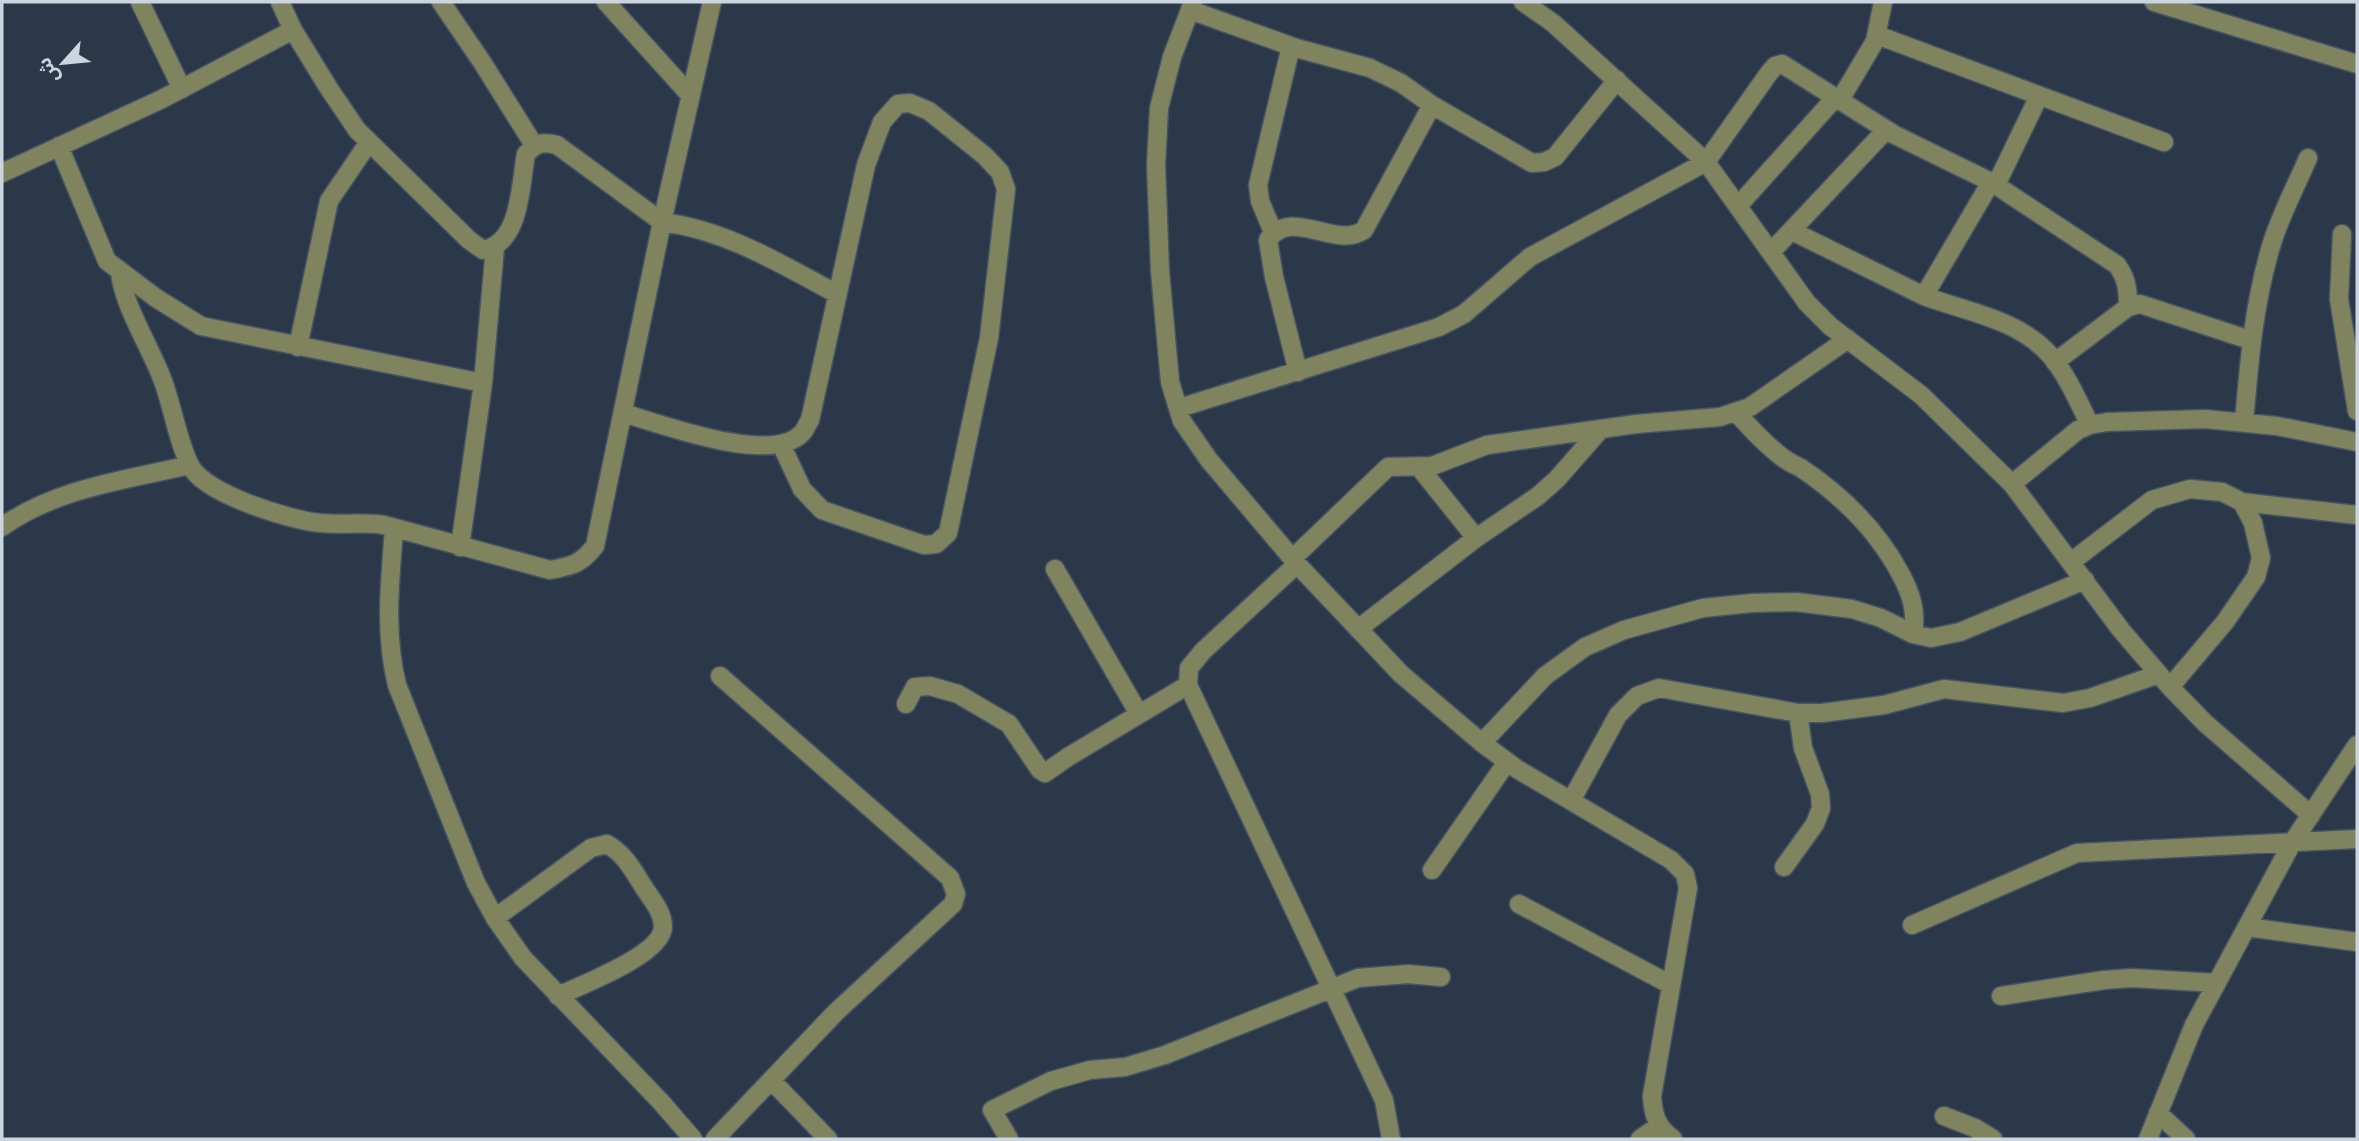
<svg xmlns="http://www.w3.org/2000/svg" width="2359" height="1141" viewBox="0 0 2359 1141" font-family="Overpass,'Noto Sans Arabic',sans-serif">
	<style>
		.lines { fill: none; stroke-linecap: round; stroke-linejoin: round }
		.minor-casing { stroke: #475464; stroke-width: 21 }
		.minor { stroke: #7f845f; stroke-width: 18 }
	</style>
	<rect width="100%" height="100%" fill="#2a3849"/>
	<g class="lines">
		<g class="minor-casing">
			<path id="minor" d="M140 2 182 89
				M280 2 293 30 328 87 357 130 469 240 483 250C521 243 520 186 526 154 536 143 543 141 557 145L662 222C726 230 781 264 837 294
				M441 2 482 62 534 145
				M606 2 690 95
				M1193 2 1172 57 1159 108 1156 165 1160 271 1170 382 1182 421 1209 460 1297 564 1401 674 1482 743 1517 769 1671 860 1685 874 1688 888 1652 1096C1653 1115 1657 1127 1673 1139
				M1523 2 1553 23 1706 162 1807 303 1830 326 1921 395 2012 484 2121 630 2170 687 2205 723 2311 815
				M2154 2 2357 64
				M1190 10 1296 48 1370 68 1401 83 1432 105 1532 163 1544 162 1555 157 1617 80
				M1877 35 2164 142
				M1840 100 1875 41 1883 2
				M59 146 107 261 156 298 201 326 483 383
				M2 173 162 99 293 30
				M1991 182 1924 296C1967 312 2018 319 2050 355 2067 375 2078 401 2090 425
				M1996 185 2039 96
				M1738 206 1835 98
				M1792 231 1924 296
				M1273 232 1260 201 1258 185 1291 46
				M2342 234 2339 299 2357 411
				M1771 252 1886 130
				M120 272C123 305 151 348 163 381 172 405 179 446 191 467 206 494 289 520 320 523 341 525 363 522 384 525L550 570C572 566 581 564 595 546L662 222 712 2
				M298 347 329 201 369 142
				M2055 362 2128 307 2140 304 2250 340
				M1298 372 1274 277 1268 240C1291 206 1336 250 1364 230L1432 105
				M1179 408 1404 338 1439 327 1464 314 1530 257 1706 162 1769 73 1775 66 1782 64 1895 135 1991 182 2117 265C2127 279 2128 289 2128 307
				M1736 412C1750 428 1765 444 1782 457 1788 462 1795 465 1801 468 1841 495 1877 530 1900 573 1911 593 1917 611 1913 634
				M623 413C661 424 770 465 801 434 805 431 807 424 810 420L866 165 882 122 898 104 910 103 929 111 985 156 1000 172 1006 189 989 338 948 533 936 544 924 545 822 510 802 489 781 444
				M2244 423C2249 362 2254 301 2272 243 2281 214 2296 186 2308 158
				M1419 467 1476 538
				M2012 484 2078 430 2090 425 2107 422 2205 419 2277 426 2357 442
				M2241 502 2357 515
				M2 527C56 488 126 480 190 465
				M394 529C390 582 384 632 397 685L476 883 495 918 523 958 661 1102 693 1139
				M460 547 483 383 495 247
				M1292 559 1388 467 1432 466 1487 445 1636 424 1720 417 1750 407 1848 339
				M2071 562 2152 500 2190 489 2222 492 2242 502 2253 523 2261 558 2256 577 2225 622 2170 687
				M1297 564 1203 651 1189 668 1188 685 1384 1100 1391 1139
				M1055 569 1139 714
				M1358 629 1476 538 1538 496 1557 479 1600 430
				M906 704 915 687 930 686 958 694 1009 724 1040 770 1045 773 1068 757 1188 685
				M1482 743 1545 676 1585 647 1624 630 1703 608 1752 603 1796 602 1852 609 1881 618 1913 634 1931 638 1960 632 2085 580
				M1571 801 1618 715 1637 696 1659 688 1798 713H1822L1884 705 1944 689 2063 703 2090 698 2159 674
				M1784 867 1815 824 1821 808 1820 794 1803 748 1798 713
				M1432 870 1507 762
				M1519 904 1671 985
				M495 918 591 848 607 844C625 854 634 872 645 889 652 900 663 912 663 927 662 955 581 985 558 996
				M1912 925 2077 853 2357 839
				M2247 927 2357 942
				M2001 996 2104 980 2132 978 2217 983
				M771 1080 828 1139
				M2158 1113 2186 1139
				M1944 1116 1975 1128 1993 1139
				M715 1139 836 1012 953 904 956 894 950 878 720 676
				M1009 1139 992 1110 1051 1081 1090 1070 1125 1067 1165 1055 1358 978 1408 974 1441 977
				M1640 1139 1659 1126
				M2148 1139 2194 1025 2292 843 2357 745"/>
		</g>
		<use href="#minor" class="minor"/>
	</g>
	<rect width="2359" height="1141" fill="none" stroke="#cbd4df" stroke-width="7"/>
	<g transform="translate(63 63) rotate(243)" stroke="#2a3849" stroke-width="5" paint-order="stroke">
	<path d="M0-5L12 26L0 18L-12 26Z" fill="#cbd4df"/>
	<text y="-10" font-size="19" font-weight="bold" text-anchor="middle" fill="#cbd4df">ش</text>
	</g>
</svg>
